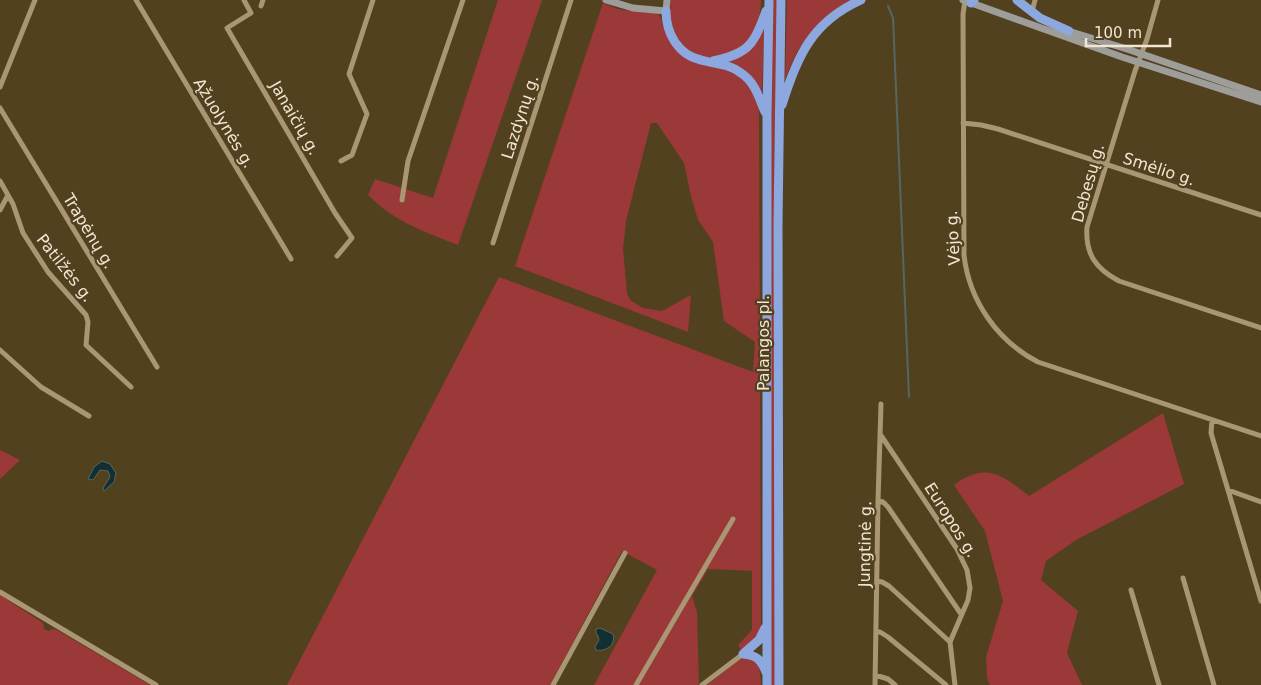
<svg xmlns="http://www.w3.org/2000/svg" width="1261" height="685" viewBox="0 0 1261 685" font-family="'DejaVu Sans',sans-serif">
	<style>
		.green { fill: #9b3838 }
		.water { fill: #142f32; stroke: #566662 }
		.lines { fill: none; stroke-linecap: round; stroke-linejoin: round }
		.stream { stroke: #566662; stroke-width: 2 }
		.minor { stroke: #a99672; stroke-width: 5 }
		.secondary { stroke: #9e9d9a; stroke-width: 7 }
		.trunk { stroke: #8da8de; stroke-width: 9 }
		.labels { text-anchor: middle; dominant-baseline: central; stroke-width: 4.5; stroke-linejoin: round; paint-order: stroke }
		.street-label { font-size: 16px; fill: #f0e6d3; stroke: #52411f }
	</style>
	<rect width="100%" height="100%" fill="#52411f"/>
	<path class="green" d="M498 0H542L458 245C423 231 395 222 368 195L375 179 433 198Z
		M671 0H761C761 14 757 36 744 46 741 48 737 49 734 51 729 53 724 56 720 57 716 58 712 57 708 57 679 54 667 26 671 0Z
		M772 0H777L774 171 775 685H771L770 278Z
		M787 0H854C817 20 798 41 785 81Z
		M603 3 618 9 632 11 657 13 660 16 665 31 674 46 725 68 746 80 759 105 761 629 759 635 741 650 738 645 752 630V571L708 569 692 596 697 612 699 684 697 685H594L657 570 622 551 550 685H287L499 277 753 372 755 342 724 321 713 242 698 220 691 196 684 163 657 123H651L626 221 623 249 627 293 630 300 643 308 662 311 691 295 688 332 515 266Z
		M763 27 764 28 762 96 724 63Z
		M1163 413 1184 484 1076 540 1046 561 1041 580 1078 611 1067 653 1082 685H990L987 678 986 657 1003 601 985 531 954 485C985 461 1003 475 1029 496Z
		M0 450 20 460 0 479Z
		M0 595 43 623 44 629 49 631 52 629 57 630 150 685H0Z
		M747 656C761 665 760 669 761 685H707L739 660Z"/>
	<path class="water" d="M102 461 110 464 116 473 114 482 104 491 103 488 110 477 108 471 100 470 93 480 88 479 94 467Z
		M600 628 613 634C616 645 606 652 596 650L595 647 599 640 598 636 596 633V629Z"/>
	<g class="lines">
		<path class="stream" d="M888 6 893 18 909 397"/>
		<path class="minor" d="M136 0 291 259
			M244 0 251 13 227 28 335 213 352 238 337 256
			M1158 0 1147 39 1135 71 1087 227C1085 254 1096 269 1119 281L1261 328
			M965 1 963 14 964 255C969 300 997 341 1038 362L1261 436
			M261 6 263 0
			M1032 12 1035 0
			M0 87 35 0
			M0 108 157 367
			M963 123 981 125 998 129 1261 215
			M341 161 352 155 367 114 349 74 373 0
			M0 181 13 204 23 233 48 272 86 315 88 322 86 345 131 387
			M402 200 408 161 463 0
			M0 210 8 195
			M493 243 571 0
			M0 350 41 387 89 416
			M1212 420 1211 433 1261 601
			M880 434 957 549 967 570 970 588 968 600 950 642 955 685
			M1228 490 1261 502
			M878 501 883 502 888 507 961 614
			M1183 578 1214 685
			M877 581 882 582 889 586 950 642
			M1131 590 1159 685
			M0 592 156 685
			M876 632H880L888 637 946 685
			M875 675 888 679 895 685
			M553 685 625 553
			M636 685 733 519
			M702 685 743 654
			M875 685 878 501 881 404"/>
		<path class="secondary" d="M606 0 633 8 666 11 667 0
			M963 0 1122 57 1261 102
			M1065 30 1130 50 1261 95"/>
		<path class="trunk" d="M1017 0 1040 18 1069 31
			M971 3 974 0
			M666 11C666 33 678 55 701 60 715 64 730 64 741 73 755 82 759 98 765 112
			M713 61C749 54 754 44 766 11
			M782 105C797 56 812 22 861 0
			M743 654 759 640 765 628
			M743 654C757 655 761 660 766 672
			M767 685V116L769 0
			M779 685 778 224 781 0"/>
	</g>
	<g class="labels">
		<g class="street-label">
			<text transform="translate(520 117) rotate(-72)">Lazdynų g.</text>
			<text transform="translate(295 118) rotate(60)">Janaičių g.</text>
			<text transform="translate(224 123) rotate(59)">Ąžuolynės g.</text>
			<text transform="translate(1159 169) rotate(18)">Smėlio g.</text>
			<text transform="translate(1088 183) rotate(-74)">Debesų g.</text>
			<text transform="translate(89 231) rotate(59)">Trapėnų g.</text>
			<text transform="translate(953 238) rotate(-93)">Vėjo g.</text>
			<text transform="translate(65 268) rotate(52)">Patilžės g.</text>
			<text transform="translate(763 343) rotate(-90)">Palangos pl.</text>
			<text transform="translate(951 520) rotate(58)">Europos g.</text>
			<text transform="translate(865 544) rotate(-89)">Jungtinė g.</text>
		</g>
	</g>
	<path d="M1086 38v8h84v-8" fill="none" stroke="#f0e6d3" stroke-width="2.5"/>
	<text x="1094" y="38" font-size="15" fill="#f0e6d3" stroke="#52411f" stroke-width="4" paint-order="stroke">100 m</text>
</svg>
